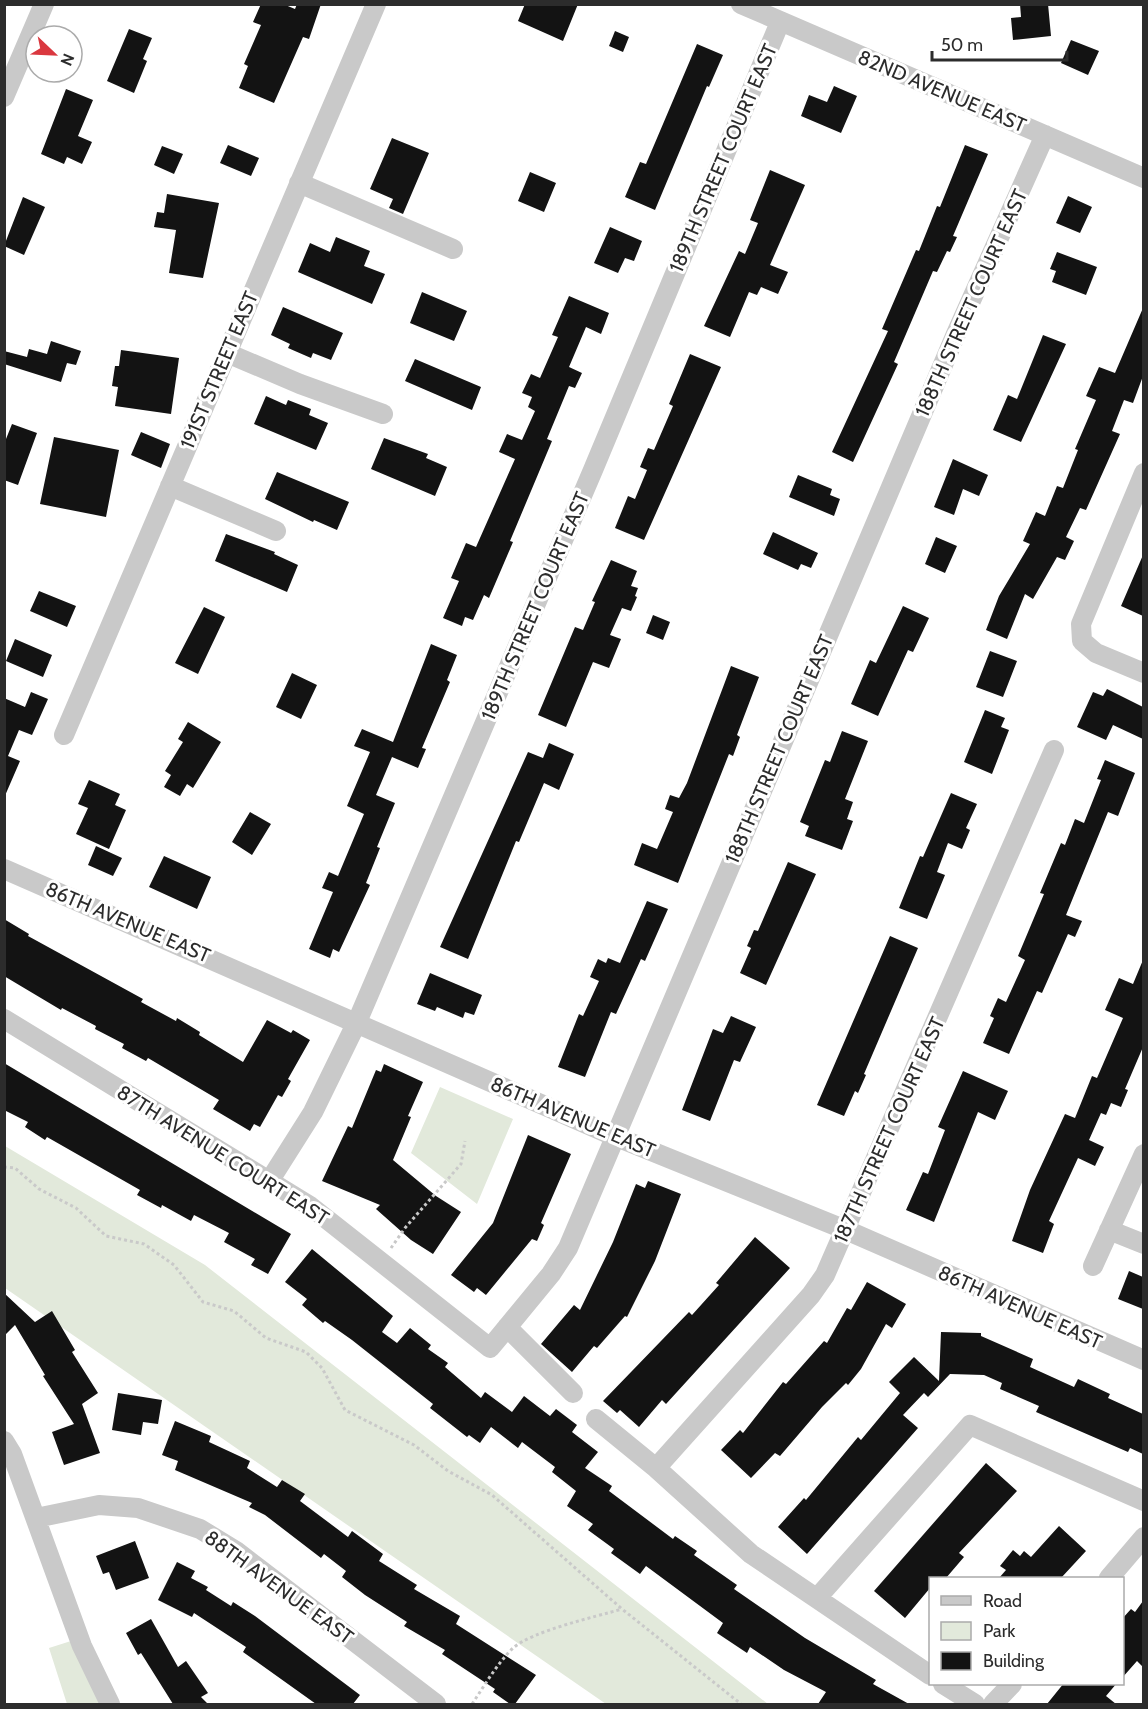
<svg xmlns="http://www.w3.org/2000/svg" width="1148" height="1709" viewBox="0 0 1148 1709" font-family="Cabin,sans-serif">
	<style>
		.green { fill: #e2e9db }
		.building { fill: #131313 }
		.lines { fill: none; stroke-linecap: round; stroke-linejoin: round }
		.path { stroke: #c9c9c9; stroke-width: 3; stroke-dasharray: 3 3; stroke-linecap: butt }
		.minor { stroke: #c9c9c9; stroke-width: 20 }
		.labels { text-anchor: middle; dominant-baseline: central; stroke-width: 6; stroke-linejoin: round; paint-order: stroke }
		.street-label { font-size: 20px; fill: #2c2c2c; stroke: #fff }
	</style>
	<rect width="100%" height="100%" fill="#fff"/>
	<path class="green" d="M440 1087 513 1119 477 1204 411 1153Z
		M5 1146 205 1265 768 1704H606L5 1288Z
		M71 1641 103 1704H67L49 1648Z"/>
	<path class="building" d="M261 4H283L295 9 297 4H321L309 39 303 37 274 103 239 88 248 66 244 64 261 25 253 22Z
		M525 4H578L563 41 518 21Z
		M1020 4H1048L1051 36 1013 40 1011 18 1021 17Z
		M129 29 152 38 143 59 147 61 134 93 107 81Z
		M615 31 629 37 623 52 609 46Z
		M1071 40 1099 51 1088 75 1061 63Z
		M697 44 723 55 709 87 707 86 655 210 625 197 640 162 646 164Z
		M834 86 857 96 841 133 801 116 809 95 827 102Z
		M66 89 93 100 78 136 92 142 82 164 67 157 64 164 41 154Z
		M392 138 429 153 403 214 389 208 393 199 370 189Z
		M228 145 259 158 251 176 220 163Z
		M965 145 988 154 953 236 957 237 950 252 947 251 937 272 933 271 894 362 898 364 853 462 832 452 888 331 882 329 916 250 919 251 937 206 940 207Z
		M162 146 183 154 174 174 154 165Z
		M770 170 805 185 770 265 788 272 778 294 761 287 757 295 749 292 730 337 704 326 739 251 745 254 758 223 750 220Z
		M530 172 556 183 544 212 518 201Z
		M167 194 219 203 203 278 169 273 176 230 154 227 157 212 164 213Z
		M1068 196 1092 207 1080 233 1056 223Z
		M23 197 45 207 24 255 4 246Z
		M610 227 642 241 634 261 625 258 618 273 594 263Z
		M336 237 370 251 364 266 385 274 372 304 298 272 310 243 330 252Z
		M1057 252 1097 267 1086 295 1052 282 1056 271 1050 269Z
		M422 292 467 311 454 341 410 323Z
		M569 296 609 313 601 334 586 327 569 367 582 373 575 388 569 386 547 439 552 441 510 541 513 542 489 598 484 595 473 620 465 617 462 626 443 618 459 581 451 578 466 543 476 547 515 459 499 452 507 434 522 440 535 411 528 407 532 397 522 393 531 374 540 378 558 337 552 335Z
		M283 307 343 333 331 360 313 353 311 358 288 348 290 344 271 335Z
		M1143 308V376L1133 403 1124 400 1112 431 1120 434 1086 510 1080 508 1066 537 1074 541 1065 560 1057 557 1033 599 1025 594 1007 639 986 630 999 596 1030 544 1023 541 1036 512 1045 516 1057 486 1063 488 1078 450 1075 449 1096 400 1086 396 1099 367 1115 373Z
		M1043 335 1066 344 1021 442 993 430 1008 395 1017 399Z
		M51 341 81 351 76 365 67 363 61 382 4 364V351L27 357 29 349 47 354Z
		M121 350 179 358 171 414 115 406 118 387 112 386 115 366H119Z
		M690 354 721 367 644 540 615 528 628 496 635 499 647 470 640 467 648 448 654 450 673 406 669 404Z
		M415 359 481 387 472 410 405 381Z
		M266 396 286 405 288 400 311 409 309 415 328 423 316 450 254 424Z
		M12 424 37 433 18 485 4 480V444Z
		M141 432 170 444 161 468 131 455Z
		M54 437 119 450 106 517 40 504Z
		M384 438 428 454 426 458 447 467 435 496 371 469Z
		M953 459 988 475 979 496 963 489 954 515 934 507Z
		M277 472 349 502 337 530 314 520 313 522 265 499Z
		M798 475 832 489 830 495 840 499 834 516 789 497Z
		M773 532 818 553 811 568 801 564 798 570 763 554Z
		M226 534 275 552 274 554 298 565 287 592 215 561Z
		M936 537 957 546 945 573 925 564Z
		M1143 555V616L1121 606Z
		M611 560 637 571 631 586 638 588 635 596 637 597 631 611 622 608 610 635 621 639 609 668 593 662 566 727 538 715 575 627 583 630 595 602 592 601Z
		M39 591 76 606 67 627 30 611Z
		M903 606 929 618 913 652 908 650 878 716 851 704 870 660 876 663Z
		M204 607 225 617 198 674 175 663Z
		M653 615 670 622 663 640 646 633Z
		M15 639 52 655 43 677 6 661Z
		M431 644 457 655 447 680 450 682 422 748 426 749 418 768 392 757 376 795 395 803 377 847 380 848 366 883 370 885 339 952 333 949 330 958 309 949 333 892 322 888 329 872 338 876 364 814 347 806 370 752 354 746 362 729 393 742Z
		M990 651 1017 661 1003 697 976 687Z
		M731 666 759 677 737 735 740 737 733 756 729 754 678 883 634 865 642 843 657 849 673 812 665 809 670 795 679 798 687 783Z
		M292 673 317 685 301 719 276 707Z
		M1107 689 1143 707V739L1113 725 1106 740 1077 727 1093 692 1103 696Z
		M31 692 48 699 32 735 19 730 8 756 20 761 4 798V698L25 707Z
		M985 710 1005 718 1001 727 1009 730 992 774 964 762Z
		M188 722 221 742 193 788 187 784 180 796 164 787 171 775 165 771 183 742 178 739Z
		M842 731 868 741 845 799 853 802 847 819 853 821 842 850 805 836 809 826 800 822 825 760 830 762Z
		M549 743 574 754 559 790 544 783 519 842 516 841 468 959 440 947 528 752 543 758Z
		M1105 760 1135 773 1118 816 1108 812 1066 915 1082 921 1075 937 1068 934 1042 993 1037 991 1009 1054 983 1043 994 1018 990 1016 998 998 1006 1002 1025 960 1018 956 1044 894 1040 893 1061 843 1065 845 1075 819 1084 823 1101 780 1097 779Z
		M89 780 120 794 115 805 126 810 109 849 76 834 88 808 78 804Z
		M951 793 977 804 966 828 970 830 962 849 948 843 937 872 945 875 927 919 899 908 920 856 923 857Z
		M250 812 271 824 252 855 232 842Z
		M96 846 122 858 113 876 88 865Z
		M164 856 211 877 197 909 149 887Z
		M788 862 816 874 766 985 740 973 751 948 747 946 754 930 758 931Z
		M647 901 668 909 645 961 641 959 616 1014 611 1012 585 1077 558 1067 579 1014 583 1016 599 981 590 977 598 959 606 963 608 958 620 963Z
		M4 919 29 934 28 936 143 999 141 1002 176 1021 177 1018 200 1032 199 1035 243 1062 267 1020 291 1033 293 1030 310 1040 288 1079 291 1081 282 1097 278 1095 260 1127 254 1124 250 1131 213 1109 219 1100 148 1058 146 1061 122 1048 124 1044 95 1029 96 1026 62 1008 61 1010 4 976Z
		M890 936 918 948 864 1074 866 1075 858 1093 855 1091 844 1116 817 1105Z
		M1143 960V1047L1125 1089 1128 1090 1121 1107 1111 1103 1106 1115 1101 1113 1089 1140 1104 1147 1095 1166 1078 1158 1049 1221 1054 1224 1043 1253 1012 1241 1030 1190 1065 1114 1075 1118 1092 1076 1097 1078 1123 1018 1105 1010 1119 978 1133 984Z
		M430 973 482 995 474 1015 465 1012 463 1018 437 1007 435 1011 417 1004Z
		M731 1016 756 1027 740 1062 734 1060 710 1121 682 1110 713 1029 723 1033Z
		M4 1063 291 1234 268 1274 251 1265 255 1259 224 1242 229 1233 194 1215 191 1221 162 1205 161 1208 137 1195 140 1190 47 1137 45 1140 25 1127 28 1122 4 1110Z
		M384 1064 423 1082 408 1116 411 1117 393 1160 436 1196 461 1212 433 1254 411 1240 376 1209 380 1205 322 1181 348 1126 352 1128 376 1070 381 1072Z
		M963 1071 1008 1091 995 1120 978 1112 934 1222 906 1210 923 1172 928 1174 945 1130 938 1127Z
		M528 1135 571 1154 541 1223 544 1225 537 1241 532 1239 486 1295 477 1288 474 1292 451 1275 493 1223Z
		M648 1181 681 1194 655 1261 627 1317 625 1316 597 1348 594 1346 572 1372 541 1344 574 1305 580 1310 613 1242 636 1184 645 1188Z
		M755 1237 790 1268 666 1404 662 1400 639 1427 620 1410 617 1413 603 1401 689 1312 692 1315 719 1285 716 1283Z
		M312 1249 393 1316 382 1332 397 1343 410 1328 431 1345 428 1349 448 1363 445 1367 481 1398 485 1392 512 1412 524 1396 550 1416 556 1409 577 1425 572 1432 598 1452 585 1468 612 1486 609 1491 673 1539 675 1536 697 1551 694 1555 737 1585 734 1589 805 1638 876 1680 873 1684 909 1704H818L826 1692 784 1670 750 1647 747 1653 717 1633 723 1623 646 1566 640 1574 611 1553 614 1549 588 1530 593 1524 567 1506 576 1491 552 1472 555 1467 522 1442 518 1448 491 1427 480 1443 469 1435 467 1437 430 1408 433 1404 352 1340 325 1321 323 1323 302 1305 307 1299 285 1282Z
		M1129 1271 1143 1277V1309L1118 1299Z
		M867 1282 906 1304 892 1328 886 1324 861 1369 848 1385 846 1383 822 1407 780 1456 775 1453 751 1478 721 1450 740 1430 743 1433 783 1382 786 1384 824 1341 827 1343 847 1308 851 1310Z
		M4 1293 35 1322 52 1311 75 1350 72 1352 98 1393 82 1404 100 1453 64 1465 52 1432 74 1424 43 1376 45 1375 15 1325 4 1336Z
		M941 1332 981 1333V1336L1033 1359 1030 1367 1074 1387 1078 1379 1110 1394 1108 1398 1143 1414V1454L1130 1448 1128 1452 1036 1412 1039 1406 1000 1389 1002 1383 984 1375 950 1374 928 1397 924 1393 903 1415 918 1428 807 1554 778 1527 804 1498 806 1500 858 1437 861 1440 900 1393 889 1382 914 1357 939 1381Z
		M118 1393 162 1400 158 1424 143 1422 141 1435 112 1430Z
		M175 1421 211 1436 209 1442 250 1461 247 1468 277 1487 282 1480 305 1494 300 1501 348 1537 352 1531 383 1554 379 1561 417 1585 414 1589 460 1616 456 1624 536 1675 515 1704H510L493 1692 495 1689 442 1654 445 1650 404 1626 407 1622 365 1595 342 1577 346 1571 324 1554 321 1558 265 1515 249 1507 252 1503 175 1470 178 1461 162 1455Z
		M986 1463 1017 1491 959 1553 964 1557 946 1578H930V1588L905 1618 874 1591Z
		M1059 1526 1086 1551 1061 1578H999L1006 1570 1000 1566 1013 1550 1020 1556 1024 1551 1031 1557Z
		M135 1541 149 1578 116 1590 109 1572 103 1574 96 1556Z
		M177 1562 195 1571 191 1578 208 1587 206 1590 231 1606 233 1602 255 1616 360 1695 353 1704H316L243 1652 246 1647 194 1613 192 1617 158 1600Z
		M1143 1601V1667L1137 1661 1122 1678V1619L1131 1609 1135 1612Z
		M151 1619 178 1667 186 1661 208 1693 201 1697 208 1704H173L141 1653 138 1655 126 1633Z
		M1064 1683H1117L1106 1696 1116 1704H1047Z"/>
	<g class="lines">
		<path class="path" d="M4 1167 15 1168 39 1189 76 1208 106 1236 144 1244 174 1265 203 1302 234 1311 266 1338 306 1352 322 1368 345 1410 414 1445 448 1471 492 1495 622 1609 741 1704
			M391 1248 405 1228 461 1164 465 1141
			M472 1704C485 1685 496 1665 513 1648 532 1631 595 1617 622 1609"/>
		<path class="minor" d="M741 4 1144 178
			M4 97 44 4
			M299 183 453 249
			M227 353 300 384 383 414
			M1144 473 1081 624 1082 641 1096 653 1144 673
			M170 486 276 531
			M64 735 376 4
			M4 869 614 1136 846 1230 1144 1360
			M4 1019 310 1206 490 1348 551 1274 568 1248 956 334 1045 135
			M270 1180 313 1112 357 1022 593 470 780 22
			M1109 1230 1144 1244
			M1093 1266 1144 1154
			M507 1327 573 1393
			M596 1419 656 1468 751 1554 930 1675
			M4 1441 12 1454 82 1646 110 1704
			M656 1468 811 1295 825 1275 1054 750
			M36 1518 99 1505 138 1508 200 1529 236 1551 436 1704
			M1109 1578 1144 1537
			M817 1598 970 1425 1144 1501
			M943 1684 975 1704
			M993 1704 1012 1684"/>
	</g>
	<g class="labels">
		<g class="street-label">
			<text transform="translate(942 91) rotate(23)">82ND AVENUE EAST</text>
			<text transform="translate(723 158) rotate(-67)">189TH STREET COURT EAST</text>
			<text transform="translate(971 303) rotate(-66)">188TH STREET COURT EAST</text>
			<text transform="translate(219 370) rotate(-67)">191ST STREET EAST</text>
			<text transform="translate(535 606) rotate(-67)">189TH STREET COURT EAST</text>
			<text transform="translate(779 749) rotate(-67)">188TH STREET COURT EAST</text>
			<text transform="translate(128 922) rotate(23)">86TH AVENUE EAST</text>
			<text transform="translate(573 1117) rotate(23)">86TH AVENUE EAST</text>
			<text transform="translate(889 1130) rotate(-66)">187TH STREET COURT EAST</text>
			<text transform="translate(223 1155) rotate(32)">87TH AVENUE COURT EAST</text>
			<text transform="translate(1020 1307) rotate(24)">86TH AVENUE EAST</text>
			<text transform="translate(279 1587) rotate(36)">88TH AVENUE EAST</text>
		</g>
	</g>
	<rect width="1148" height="1709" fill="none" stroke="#2c2c2c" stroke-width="12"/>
	<rect x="929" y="1577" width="195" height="108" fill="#ffffff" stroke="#ababab" stroke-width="1.5"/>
	<rect x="941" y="1596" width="30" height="9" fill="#c9c9c9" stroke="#ababab" stroke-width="1.5"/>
	<text x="983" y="1607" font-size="18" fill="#2c2c2c">Road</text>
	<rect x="941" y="1622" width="30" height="18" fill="#e2e9db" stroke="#ababab" stroke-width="1.5"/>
	<text x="983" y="1637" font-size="18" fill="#2c2c2c">Park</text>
	<rect x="941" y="1652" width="30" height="18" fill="#131313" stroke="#ababab" stroke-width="1.5"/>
	<text x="983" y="1667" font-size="18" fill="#2c2c2c">Building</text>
	<g transform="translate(54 54) rotate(113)"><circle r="28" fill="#ffffff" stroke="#ababab" stroke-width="1.5"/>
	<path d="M0-4.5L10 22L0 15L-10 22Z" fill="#da383f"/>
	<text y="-9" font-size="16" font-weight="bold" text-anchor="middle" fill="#2c2c2c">N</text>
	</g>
	<path d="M932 51v9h135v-9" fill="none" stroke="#2c2c2c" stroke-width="3"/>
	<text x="941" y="51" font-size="18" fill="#2c2c2c" stroke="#ffffff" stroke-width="4.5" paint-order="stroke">50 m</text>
</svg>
